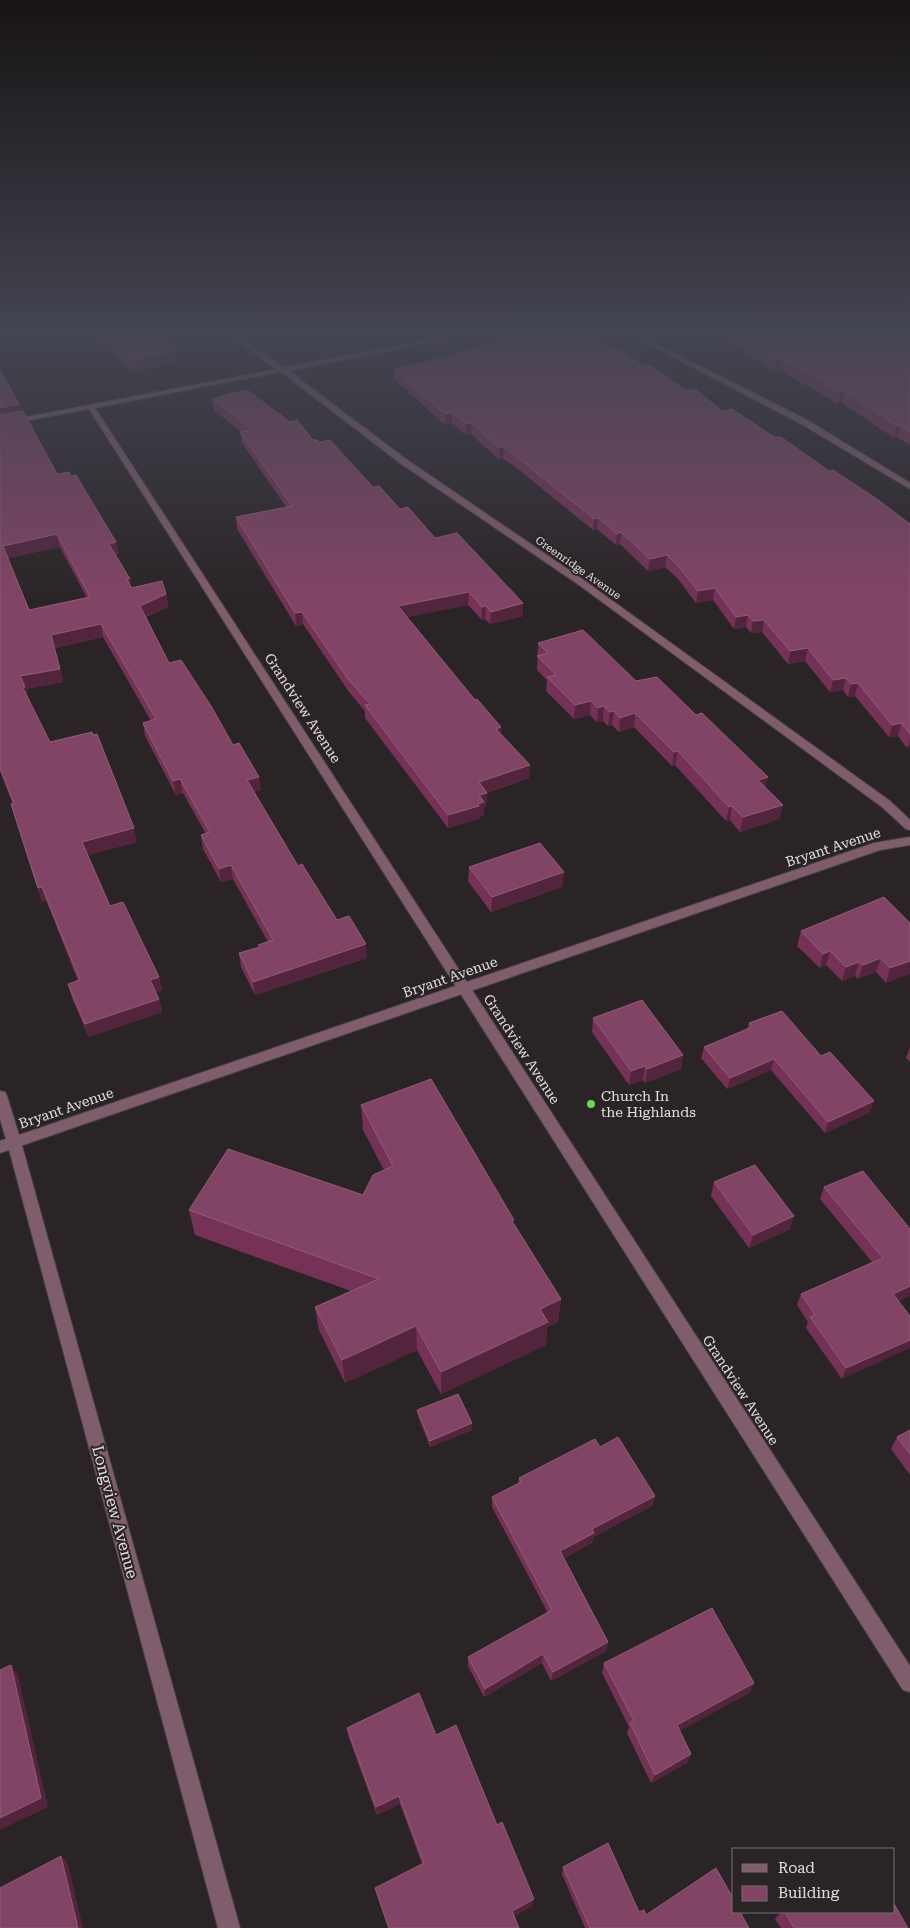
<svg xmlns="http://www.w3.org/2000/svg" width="910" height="1928" viewBox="0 0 910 1928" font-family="'Roboto Serif',serif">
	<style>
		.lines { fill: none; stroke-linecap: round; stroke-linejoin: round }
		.minor-casing { stroke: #484244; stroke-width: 2 }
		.tertiary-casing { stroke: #484244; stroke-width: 2 }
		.minor { fill: #805d6d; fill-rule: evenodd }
		.tertiary { fill: #805d6d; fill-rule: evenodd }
		.wall { fill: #763256; fill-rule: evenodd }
		.shaded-wall { fill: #53253d }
		.building { fill: #824465; stroke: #915c78; fill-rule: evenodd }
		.poi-dot { fill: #71d35e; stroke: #2b2427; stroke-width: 2 }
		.labels { text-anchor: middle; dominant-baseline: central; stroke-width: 4; stroke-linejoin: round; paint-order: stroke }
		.far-street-label { font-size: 11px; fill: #e2dddf; stroke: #2b2427 }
		.street-label { font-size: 14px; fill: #e2dddf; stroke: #2b2427 }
		.poi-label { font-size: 14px; fill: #e2dddf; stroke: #2b2427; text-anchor: start }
		.near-street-label { font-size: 16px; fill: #e2dddf; stroke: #2b2427 }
	</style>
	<rect width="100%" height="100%" fill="#2b2427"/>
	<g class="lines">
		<g class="minor-casing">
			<path id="minor" d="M460 334H472L289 371 406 459 585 581 890 801 910 820V830L906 829 882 807 579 585 400 463 281 372 95 408 910 1666V1692L903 1690 89 409 0 426V422Z
				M629 334H636L809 421 910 483V489L803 425Z
				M14 1136 19 1138 21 1142 240 1928H218L7 1142 9 1138Z"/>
		</g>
		<g class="tertiary-casing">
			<path id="tertiary" d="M227 334H234L287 370 280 372Z
				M910 837V845L880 850 0 1153V1141L6 1139 0 1119V1091L5 1092 7 1096 19 1135 874 843Z"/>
		</g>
		<use href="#minor" class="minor"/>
		<use href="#tertiary" class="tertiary"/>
	</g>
	<path class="wall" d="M93 334H156L178 361 135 372 94 337Z
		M508 334H591L607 345 643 366 722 411 774 437 829 471 910 524V747L907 748 898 736 889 737 855 696 848 697 843 690 830 692 805 661 788 664 762 632 751 633 746 627 734 629 713 600 696 603 678 579 665 567 648 571 620 544 616 545 597 529 593 530 513 465 503 459 499 460 471 434 465 435 452 423 445 425 394 379V369L431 361 513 337Z
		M716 334H910V445L897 437 894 438 842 403 838 404 780 370 775 371Z
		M0 370 21 412 57 474 116 542 119 555H116L132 588 166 594 168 607 146 617 169 663 233 745 261 790 254 792 298 866 337 920 367 958 255 995 241 967 239 953 259 947 258 945 268 942 233 879 221 882 203 849 201 835 206 834 183 793 176 795 145 736 143 723 151 721 103 637 55 648 63 682 26 689 28 699 50 742 137 842 87 855 110 906 159 977 162 990 156 992 159 999 162 1012 89 1037 72 998 68 984 78 981 46 900 42 902 15 818 13 804 0 771ZM60 547 87 598 29 610 8 558Z
		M212 399 319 442 435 538 523 603V616L490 624 485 619 482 620 468 605 407 617 475 700 501 727V734L530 765 529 778 487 793 486 806 484 807V815L479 817V819L448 828 365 718V711L349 692 303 624 296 626 237 529 236 517 286 507 242 443 240 432H241L214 410Z
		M538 643 636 681 766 788 783 805 779 819 740 832 730 820 726 821 675 765 672 766 634 727 619 732 612 725 608 726 603 721 597 722 590 715 574 719 546 691 547 680 537 670Z
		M469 867 564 872 562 887 491 912 468 881Z
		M910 923 886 983 876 972 858 979 855 976 842 981 826 965 820 968 797 946 801 931Z
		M593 1018 683 1055 681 1069 645 1083 643 1080 629 1085 592 1032Z
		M749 1023 870 1112 825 1133 771 1070 727 1089 701 1058 704 1047 747 1029Z
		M910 1047V1062L906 1058Z
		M361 1105 514 1225 561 1299 558 1322 547 1327 546 1345 441 1394 417 1350 345 1383 319 1330 315 1307 351 1291 195 1235 189 1210 363 1195 384 1170 363 1130Z
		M714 1182 790 1229 749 1248 711 1196Z
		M824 1187 910 1229V1295L898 1301 842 1379 806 1328 808 1322 797 1305 801 1294 872 1262 820 1199Z
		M417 1410 472 1423V1430L430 1447 418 1416Z
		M910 1430V1475L891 1449 897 1437Z
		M600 1447 655 1496 652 1506 593 1537 592 1543 564 1558 608 1642 606 1651 551 1681 542 1663 484 1697 468 1666V1657L548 1613 492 1507V1497L518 1484 519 1478Z
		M604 1663 754 1683 749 1693 679 1731 691 1754 687 1763 651 1783 627 1733 629 1727 602 1673Z
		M347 1728 436 1735 497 1825 532 1906 514 1916 519 1928H388L377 1895 375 1888 422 1864 400 1804 377 1815 349 1738Z
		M563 1867 639 1912 646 1915 749 1928H585L562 1874Z
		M781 1912H894L908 1928H781L775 1919Z"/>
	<path class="shaded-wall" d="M176 350 178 361 135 372 133 361Z
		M782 359 780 370 775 371 777 360Z
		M844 391 842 403 838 404 841 392Z
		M19 404 22 416 0 420V408Z
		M452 412V423L445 425V414Z
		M471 423V434L465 435 466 424Z
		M897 426H900L897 437 894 438Z
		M504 447 503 459 499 460V448Z
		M598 518 597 529 593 530 594 519Z
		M621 532 620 544 616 545 617 534Z
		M57 534 60 547 6 558 3 546Z
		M116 542 119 555 111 556 109 544Z
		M667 555 665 567 648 571 650 559Z
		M127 579H130L133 591Z
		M715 588 713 600 696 603 698 591Z
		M469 592 468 605 399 619 398 606Z
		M166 594 168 607 142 618 140 606Z
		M523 603V616L490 624 491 612Z
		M486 606 485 619 482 620V607Z
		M302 612 303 624 296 626 295 613Z
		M748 615 746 627 734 629 736 617Z
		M764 620 762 632 751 633 753 621Z
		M101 624 103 637 55 648 51 635Z
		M808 648 805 661 788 664 790 651Z
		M60 669 63 682 26 689 29 701H26L20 676Z
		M846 678 843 690 830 692 833 680Z
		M858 683 855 696 848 697 851 684Z
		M591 701 590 715 574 719 575 705Z
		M604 706 603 721 597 722 598 708Z
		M614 711 612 725 608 726 610 712Z
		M635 713 634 727 619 732 620 718Z
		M901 723 898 736 889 737 892 725Z
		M501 727V740L496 729Z
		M910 739V747L907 748Z
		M678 751 675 765 672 766 674 752Z
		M530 765 529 778 483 794 487 793 486 806 484 807V815L479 817V819L448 828V815L479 782Z
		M259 777 261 790 249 794 247 780Z
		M768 777 765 791 758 780Z
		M180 779 183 793 176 795 173 781Z
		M783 805 779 819 740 832 743 817Z
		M732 806 730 820 726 821 729 807Z
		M134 828 137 842 85 856 82 842Z
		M231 865 233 879 221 882 219 869Z
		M564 872 562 887 491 912 492 897Z
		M42 887 46 900 42 902 38 888Z
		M366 944 367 958 255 995 253 982Z
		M830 951 826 965 820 968 823 954Z
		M881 958 876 972 858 979 863 965Z
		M910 961V974L886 983 890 968Z
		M859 962 855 976 842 981 846 967Z
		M159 977 162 990 153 993 150 980Z
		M159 999 162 1012 89 1037 85 1024Z
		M683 1055 681 1069 645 1083 647 1069Z
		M774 1059 771 1070 727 1089 730 1078Z
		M645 1066 643 1080 629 1085 631 1071Z
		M874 1101 870 1112 825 1133 828 1122Z
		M794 1216 790 1229 749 1248 753 1235Z
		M910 1286V1295L888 1305 893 1294Z
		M561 1299 558 1322 547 1327 546 1345 441 1394V1372L540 1309Z
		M416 1326 417 1350 345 1383 342 1360Z
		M910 1340V1348L842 1379 846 1368Z
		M472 1423V1430L430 1447V1441Z
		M655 1496 652 1506 593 1537 592 1543 559 1561 560 1551 592 1529Z
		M608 1642 606 1651 551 1681 553 1672Z
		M543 1654 542 1663 484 1697 485 1689Z
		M11 1665 18 1675 48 1807 0 1830V1818Z
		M754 1683 749 1693 673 1735 677 1725Z
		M691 1754 687 1763 651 1783 655 1775Z
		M399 1796 400 1804 377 1815 376 1807Z
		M61 1856 68 1864 83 1928H78Z
		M534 1899 532 1906 511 1918 512 1911Z"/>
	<path class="building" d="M101 334H156L176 350 133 361Z
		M524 334H591L607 345 617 350 620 349 643 366 650 365 687 391 695 389 722 411 732 409 774 437H781L829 471 833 470 877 499 910 524V734L901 723 892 725 858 683 851 684 846 678 833 680 808 648 790 651 764 620 753 621 748 615 736 617 715 588 698 591 679 567 667 555 650 559 621 532 617 534 598 518 594 519 513 454 504 447 499 448 471 423 466 424 452 412 445 414 394 369 431 361Z
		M735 334H910V432L900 426H897L844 391 841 392 782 359 777 360Z
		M0 370 19 404 0 408Z
		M247 390 290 422 297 420 313 440H317L319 442 330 440 373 487 379 486 400 509 408 507 435 538 457 533 523 603 491 612 486 606 482 607 469 592 398 606 475 700 477 699 501 727 496 729 530 765 479 782 487 793 479 795 484 802 478 804 479 806 448 815 365 705 370 704 348 679 302 612 295 613 236 517 292 506 240 432 253 430 212 399Z
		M23 411 57 474 69 472 71 476 76 475 116 542 109 544 130 579H127L131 588 162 581 166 594 140 606 169 663 181 660 211 706 233 745 239 743 259 777 247 780 298 866 302 864 337 920 349 916 366 944 253 982 239 953 260 947 258 945 273 940 231 865 219 869 201 835 210 832 180 779 173 781 143 723 156 719 101 624 51 635 60 669 20 676 25 687 23 688 50 742 92 732 93 735 97 734 134 828 82 842 110 906 123 902 159 977 150 980 159 999 85 1024 68 984 80 980 42 887 38 888 11 804H14L0 768V415ZM57 534 90 597 29 610 3 546Z
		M583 630 636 681 657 677 696 715 702 713 768 777 758 780 783 805 743 817 732 806 729 807 678 751 674 752 635 713 620 718 614 711 610 712 604 706 598 708 591 701 575 705 547 677 556 675 537 656 548 653 538 643Z
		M540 843 564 872 492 897 469 867Z
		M884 897 910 923V961L890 968 881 958 863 965 859 962 846 967 830 951 823 954 801 931Z
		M642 1000 683 1055 647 1069 645 1066 631 1071 593 1018Z
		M782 1011 821 1056 830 1052 874 1101 828 1122 774 1059 730 1078 704 1047 752 1027 749 1023Z
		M431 1079 514 1220 512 1221 561 1299 540 1309 548 1322 441 1372 416 1326 342 1360 315 1307 379 1279 189 1210 228 1149 363 1195 373 1175 393 1166 361 1105Z
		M755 1165 794 1216 753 1235 714 1182Z
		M863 1171 910 1229V1286L893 1294 910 1316V1340L846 1368 810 1317 815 1315 801 1294 883 1258 824 1187Z
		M458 1394 472 1423 430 1441 417 1410Z
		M910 1430V1454L897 1437Z
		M618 1437 655 1496 592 1529 594 1533 560 1551 608 1642 553 1672 543 1654 485 1689 468 1657 552 1610 492 1497 521 1482 519 1478 595 1439 600 1447Z
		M712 1608 754 1683 677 1725 691 1754 655 1775 630 1723 634 1721 604 1663Z
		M11 1665 41 1798 0 1818V1670Z
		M419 1693 436 1735 456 1725 497 1825 502 1822 534 1899 512 1911 519 1928H389L375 1888 424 1863 399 1796 376 1807 347 1728Z
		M608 1843 639 1912 644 1910 646 1915 716 1868 734 1900V1912H740L749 1928H590L563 1867Z
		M61 1856 78 1928H0V1888Z
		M894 1904 908 1928H794L785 1912H894Z"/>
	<linearGradient id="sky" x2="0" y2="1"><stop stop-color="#181415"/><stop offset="0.55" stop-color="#444552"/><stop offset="1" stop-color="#444552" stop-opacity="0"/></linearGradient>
	<rect width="910" height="603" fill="url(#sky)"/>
	<circle class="poi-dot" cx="591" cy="1104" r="5"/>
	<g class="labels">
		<g class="far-street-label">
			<text transform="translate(578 568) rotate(35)">Greenridge Avenue</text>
		</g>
		<g class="street-label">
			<text transform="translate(303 708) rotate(57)">Grandview Avenue</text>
			<text transform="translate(833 847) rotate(-18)">Bryant Avenue</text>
			<text transform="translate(450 977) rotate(-19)">Bryant Avenue</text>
			<text transform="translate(522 1049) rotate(57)">Grandview Avenue</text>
			<text transform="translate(66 1108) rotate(-19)">Bryant Avenue</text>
			<text transform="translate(741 1390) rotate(57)">Grandview Avenue</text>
		</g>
		<g class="poi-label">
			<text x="601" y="1096">Church In<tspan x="601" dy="16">the Highlands</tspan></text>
		</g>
		<g class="near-street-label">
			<text transform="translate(115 1512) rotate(75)">Longview Avenue</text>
		</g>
	</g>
	<rect x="732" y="1848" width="162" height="65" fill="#2b2427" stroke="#746e71"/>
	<rect x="742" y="1864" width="25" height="8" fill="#805d6d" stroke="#746e71"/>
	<text x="778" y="1873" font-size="15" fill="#e2dddf">Road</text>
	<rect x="742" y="1886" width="25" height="15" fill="#824465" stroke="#746e71"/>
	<text x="778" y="1898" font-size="15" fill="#e2dddf">Building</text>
</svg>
